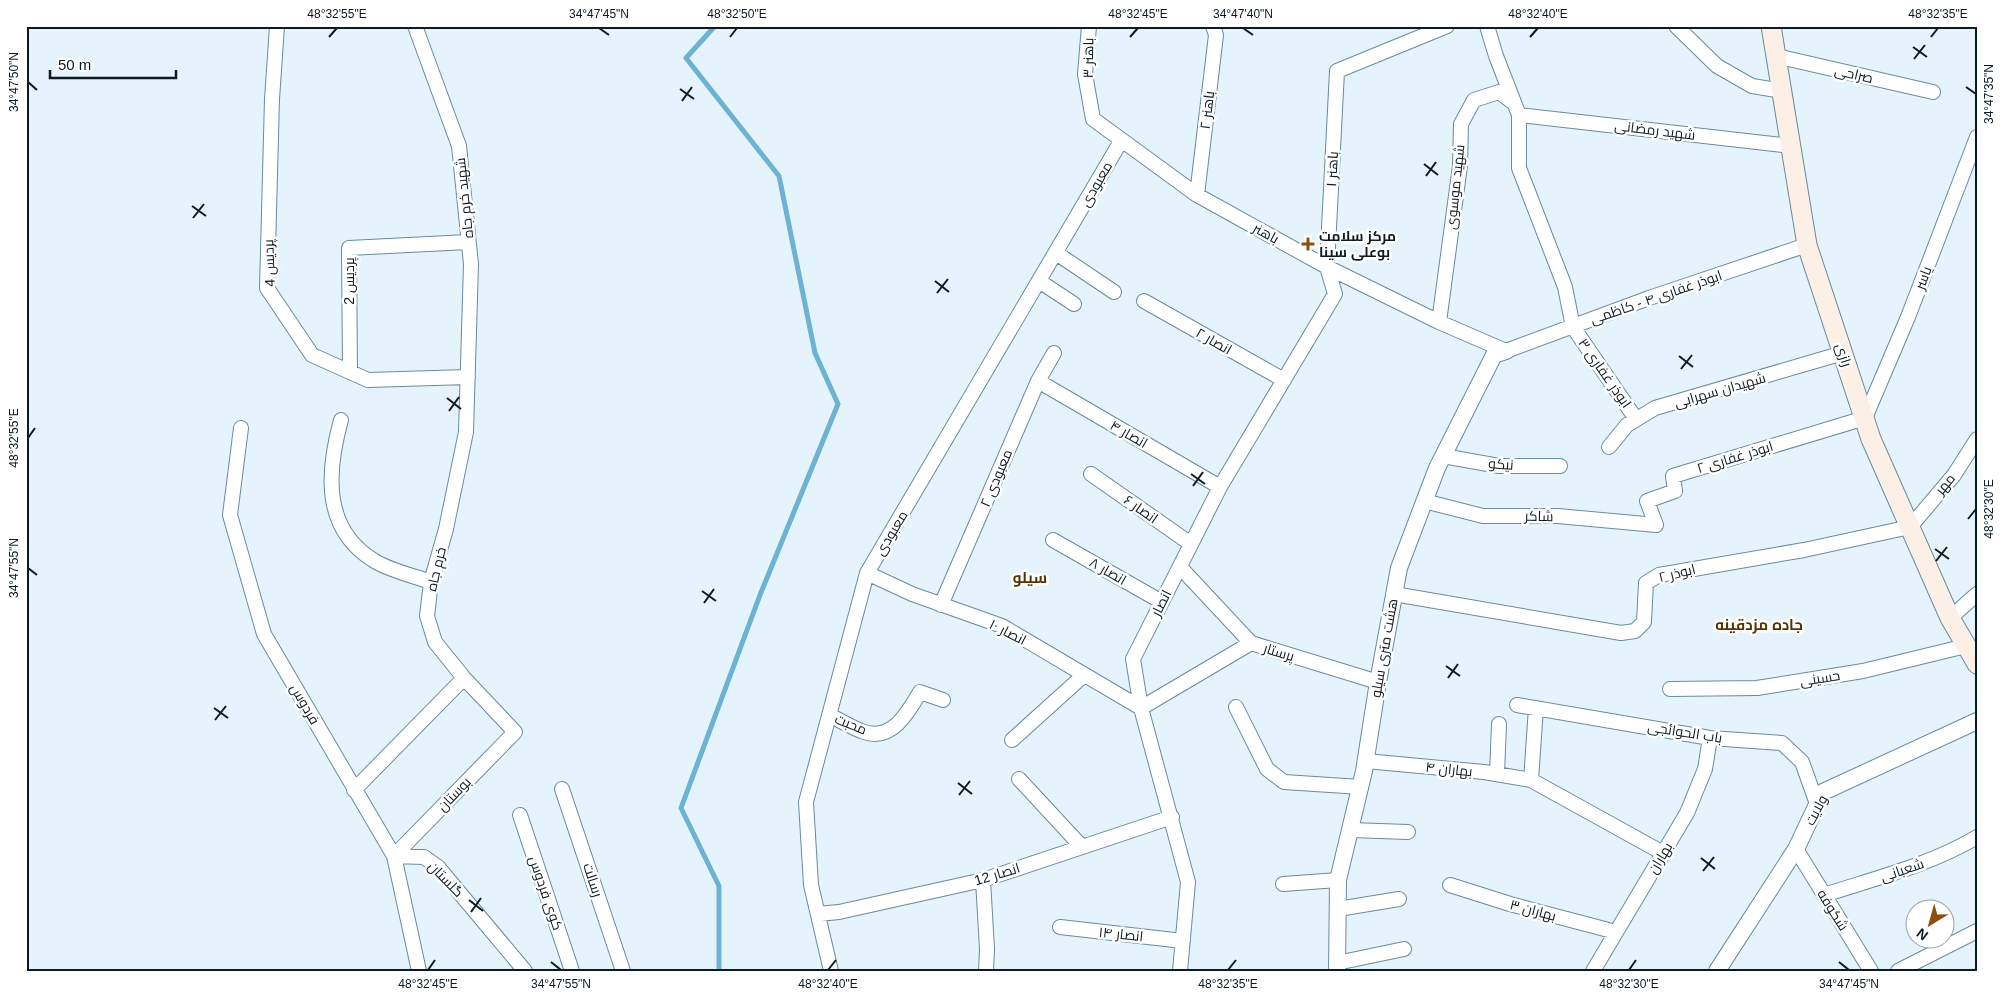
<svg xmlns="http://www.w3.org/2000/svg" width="2003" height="997" viewBox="0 0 2003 997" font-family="Arial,Cairo,sans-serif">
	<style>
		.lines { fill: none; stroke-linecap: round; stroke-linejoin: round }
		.stream { stroke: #6db1d3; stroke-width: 5 }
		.minor-casing { stroke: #688b9e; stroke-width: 16 }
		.tertiary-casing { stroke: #688b9e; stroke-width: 18 }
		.secondary-casing { stroke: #688b9e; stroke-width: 21 }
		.minor { stroke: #fff; stroke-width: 14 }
		.tertiary { stroke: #fff; stroke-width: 16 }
		.secondary { stroke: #fcefe5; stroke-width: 19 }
		.ticks { fill: none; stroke: #0c1a22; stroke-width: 2 }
		.poi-dot { fill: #8b500d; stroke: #fff; stroke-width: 2 }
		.labels { text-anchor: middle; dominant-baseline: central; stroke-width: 5; stroke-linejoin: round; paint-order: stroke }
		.street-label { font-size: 14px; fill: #0c1a22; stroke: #fff }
		.poi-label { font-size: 14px; font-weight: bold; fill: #0c1a22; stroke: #fff; text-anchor: start }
		.neighbourhood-label { font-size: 15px; font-weight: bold; fill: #583002; stroke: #fff }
		.neatline { fill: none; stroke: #0c1a22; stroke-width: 2 }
		.ticks-label { font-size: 12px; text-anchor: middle; fill: #0c1a22 }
	</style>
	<rect width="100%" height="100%" fill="#e5f4fc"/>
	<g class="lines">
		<path class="stream" d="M715 26 686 58 779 176 815 353 838 404 760 595 681 808 719 886V971"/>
		<g class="minor-casing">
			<path id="minor" d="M277 26 272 99 267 288 312 355 350 372 368 380 468 377
				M1089 26 1085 74 1093 119 1197 195 1327 267 1439 322 1506 351 1649 298 1807 245
				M1487 26 1496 56 1519 115V168L1565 287 1573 327 1636 419
				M1676 26 1717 66 1752 86 1782 91
				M1776 56 1933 92
				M1519 115 1791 146
				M1197 195 1216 35 1213 26
				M1056 253 1114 292
				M1039 281 1074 304
				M1144 301 1284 380
				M1439 322 1460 166 1461 124 1474 100 1499 92 1514 103
				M350 372 349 248 468 242
				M1038 381 1220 487
				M341 420C327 471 322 528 373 560 388 570 414 576 431 582
				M241 428 230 515 264 634 394 856 419 971
				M1609 447 1627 425 1655 408 1843 353
				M1443 456 1499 466H1560
				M1091 474 1191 544
				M1424 501 1483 516H1558L1656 525 1647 501 1675 491 1673 476 1865 418 1908 317 1977 137
				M1053 540 1162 602
				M1180 567 1251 643 1378 682
				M867 573 912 594 1002 626 1141 708
				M1394 594 1621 633 1635 631 1644 622 1646 583 1659 575 1804 550 1910 527 1954 475 1977 439
				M941 605 1038 381 1054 353
				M1950 618 1977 594
				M1670 689 1757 688 1863 671 1966 646
				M1517 705 1710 738 1782 743 1802 762 1817 804
				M1236 707 1267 769 1284 782 1361 787
				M1141 708 1251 643
				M829 715C840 720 852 728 864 732 892 742 909 711 920 692L943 700
				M1012 740 1084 675
				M1366 761 1484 772 1531 780 1663 853
				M1497 774 1499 724
				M1019 779 1082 847
				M1531 780 1536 708
				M562 789 623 971
				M354 790 464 678
				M520 815 572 971
				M1350 830 1408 832
				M1796 849 1871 971
				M394 856 515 732 464 678 435 642 427 616 431 582 446 529 466 432 471 264 459 146 415 26
				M394 856 424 857 438 867 525 971
				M983 880 987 949 986 971
				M1283 884 1338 880
				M1450 885 1510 904 1616 932
				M1824 895C1876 878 1930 865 1977 837
				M1338 909 1399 899
				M818 914 839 912 983 880 1172 817
				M1060 927 1183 941
				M1337 963 1404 949
				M831 971 811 885 806 802 867 573 1121 141
				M1180 971 1188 882 1141 708 1133 659 1220 487 1335 294 1327 267 1337 71 1447 26
				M1593 971 1687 813 1705 769 1710 738
				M1898 971 1977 931"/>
		</g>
		<g class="tertiary-casing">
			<path id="tertiary" d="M1337 971 1338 880 1364 771 1378 682 1399 568 1437 468 1494 355 1506 351
				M1717 971 1796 849 1823 792 1977 721"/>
		</g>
		<g class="secondary-casing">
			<path id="secondary" d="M1771 26 1807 245 1871 439 1950 618 1977 664"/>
		</g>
		<use href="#minor" class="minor"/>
		<use href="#tertiary" class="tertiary"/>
		<use href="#secondary" class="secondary"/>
	</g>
	<path class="ticks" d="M599 28 609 35M1243 28 1253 35M329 37 337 28M730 37 737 28M1130 37 1138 28M1530 37 1538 28M1931 37 1938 28M1913 47 1927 57M1914 59 1925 45M28 82 37 90M1966 87 1976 94M680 89 694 99M682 101 692 87M1424 164 1438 175M1426 176 1436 162M192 206 206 216M193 218 204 204M935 281 949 292M937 293 948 279M1679 356 1693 367M1681 369 1692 355M447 398 461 409M449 411 459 397M28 438 35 428M1191 474 1205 484M1193 486 1203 472M1968 519 1976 509M1935 549 1949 559M1936 561 1947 547M28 568 37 575M702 591 716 601M704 603 714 589M1446 666 1460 676M1448 678 1458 664M214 708 228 718M215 720 226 706M958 783 972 794M959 795 970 781M1701 858 1715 869M1703 871 1714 857M469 900 483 911M471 912 481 898M551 962 561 970M1839 962 1849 970M428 970 435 960M828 970 836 960M1228 970 1236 960M1629 970 1636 960"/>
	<path class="poi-dot" d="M1305.5 236.5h5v5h5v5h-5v5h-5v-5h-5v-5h5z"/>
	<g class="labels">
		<g class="street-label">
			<text transform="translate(1088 58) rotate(-89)">باهنر ۳</text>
			<text transform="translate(1854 74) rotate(13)">صراحی</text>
			<text transform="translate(1207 110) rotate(-83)">باهنر ۲</text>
			<text transform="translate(1655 130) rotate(7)">شهید رمضانی</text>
			<text transform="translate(1332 169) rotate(-87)">باهنر ۱</text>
			<text transform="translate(1096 184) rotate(-60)">معبودی</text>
			<text transform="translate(1455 187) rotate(-84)">شهید موسوی</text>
			<text transform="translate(464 198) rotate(-96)">شهید خرم جاه</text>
			<text transform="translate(1266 233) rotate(29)">باهنر</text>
			<text transform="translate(269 263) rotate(-92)">پردیس 4</text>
			<text transform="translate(1923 278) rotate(-69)">یاسر</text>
			<text transform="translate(349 281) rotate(-90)">پردیس 2</text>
			<text transform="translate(1656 297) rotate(-19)">ابوذر غفاری ۴ - کاظمی</text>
			<text transform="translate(1214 341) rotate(30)">انصار ۲</text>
			<text transform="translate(1844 355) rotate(72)">رازی</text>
			<text transform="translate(1605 373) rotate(55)">ابوذر غفاری ۳</text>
			<text transform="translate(1720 390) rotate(-16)">شهیدان سهرابی</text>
			<text transform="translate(1129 434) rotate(30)">انصار ۴</text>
			<text transform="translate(1735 457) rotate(-17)">ابوذر غفاری ۲</text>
			<text transform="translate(1501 464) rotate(4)">نیکو</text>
			<text transform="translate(996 478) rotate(-67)">معبودی ۲</text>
			<text transform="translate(1945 484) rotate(-51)">مهر</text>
			<text transform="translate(1141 509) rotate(35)">انصار ۶</text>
			<text transform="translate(1539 516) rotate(1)">شاکر</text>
			<text transform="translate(891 533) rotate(-59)">معبودی</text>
			<text transform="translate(436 569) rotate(-77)">خرم جاه</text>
			<text transform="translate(1108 571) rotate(30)">انصار ۸</text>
			<text transform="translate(1677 573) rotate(-14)">ابوذر ۲</text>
			<text transform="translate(1161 603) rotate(-63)">انصار</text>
			<text transform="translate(1008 632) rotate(27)">انصار ۱۰</text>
			<text transform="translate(1384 648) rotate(-80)">هشت متری سیلو</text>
			<text transform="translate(1279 652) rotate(17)">پرستار</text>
			<text transform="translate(1820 678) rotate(-9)">حسینی</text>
			<text transform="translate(305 704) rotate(60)">فردوس</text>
			<text transform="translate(851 724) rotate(22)">محبت</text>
			<text transform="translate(1685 732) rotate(9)">باب الحوائجی</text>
			<text transform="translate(1449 769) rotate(6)">بهاران ۴</text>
			<text transform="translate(454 794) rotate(-46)">بوستان</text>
			<text transform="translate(1816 810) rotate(-62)">ولایت</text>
			<text transform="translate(1660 858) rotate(-59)">بهاران</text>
			<text transform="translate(1902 870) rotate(-19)">شعبانی</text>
			<text transform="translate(997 874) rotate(-17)">انصار 12</text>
			<text transform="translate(446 879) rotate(46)">گلستان</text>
			<text transform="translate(593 880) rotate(72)">رسالت</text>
			<text transform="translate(546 893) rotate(71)">کوی فردوس</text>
			<text transform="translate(1533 910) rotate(15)">بهاران ۳</text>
			<text transform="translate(1833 910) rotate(58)">شکوفه</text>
			<text transform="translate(1121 934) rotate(6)">انصار ۱۴</text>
		</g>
		<g class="poi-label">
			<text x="1319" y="236">مرکز سلامت<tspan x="1319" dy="16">بوعلی سینا</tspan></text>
		</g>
		<g class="neighbourhood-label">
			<text x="1030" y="577">سیلو</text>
			<text x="1759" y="624">جاده مزدقینه</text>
		</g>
	</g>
	<rect width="2003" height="997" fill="none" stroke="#ffffff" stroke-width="55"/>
	<g transform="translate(1930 924) rotate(217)"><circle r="24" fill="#ffffff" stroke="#9ea3a7"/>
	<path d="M0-4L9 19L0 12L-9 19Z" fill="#8b500d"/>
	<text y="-8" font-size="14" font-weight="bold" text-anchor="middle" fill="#0c1a22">N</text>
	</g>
	<path d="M50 70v8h126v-8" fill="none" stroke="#0c1a22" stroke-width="2.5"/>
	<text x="58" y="70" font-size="15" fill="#0c1a22" stroke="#ffffff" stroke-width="4" paint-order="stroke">50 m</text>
	<rect x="28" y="28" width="1948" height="942" class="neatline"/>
	<g class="ticks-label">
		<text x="337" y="18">48°32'55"E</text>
		<text x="599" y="18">34°47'45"N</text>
		<text x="737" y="18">48°32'50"E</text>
		<text x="1138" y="18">48°32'45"E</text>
		<text x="1243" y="18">34°47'40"N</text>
		<text x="1538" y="18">48°32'40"E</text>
		<text x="1938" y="18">48°32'35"E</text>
		<text transform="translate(14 82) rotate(-90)" y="4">34°47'50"N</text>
		<text transform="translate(1989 94) rotate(-90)" y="4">34°47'35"N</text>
		<text transform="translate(14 438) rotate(-90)" y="4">48°32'55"E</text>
		<text transform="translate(1989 509) rotate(-90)" y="4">48°32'30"E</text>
		<text transform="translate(14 568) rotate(-90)" y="4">34°47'55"N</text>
		<text x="428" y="988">48°32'45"E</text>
		<text x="561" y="988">34°47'55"N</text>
		<text x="828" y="988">48°32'40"E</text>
		<text x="1228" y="988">48°32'35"E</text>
		<text x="1629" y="988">48°32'30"E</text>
		<text x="1849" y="988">34°47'45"N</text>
	</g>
</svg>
